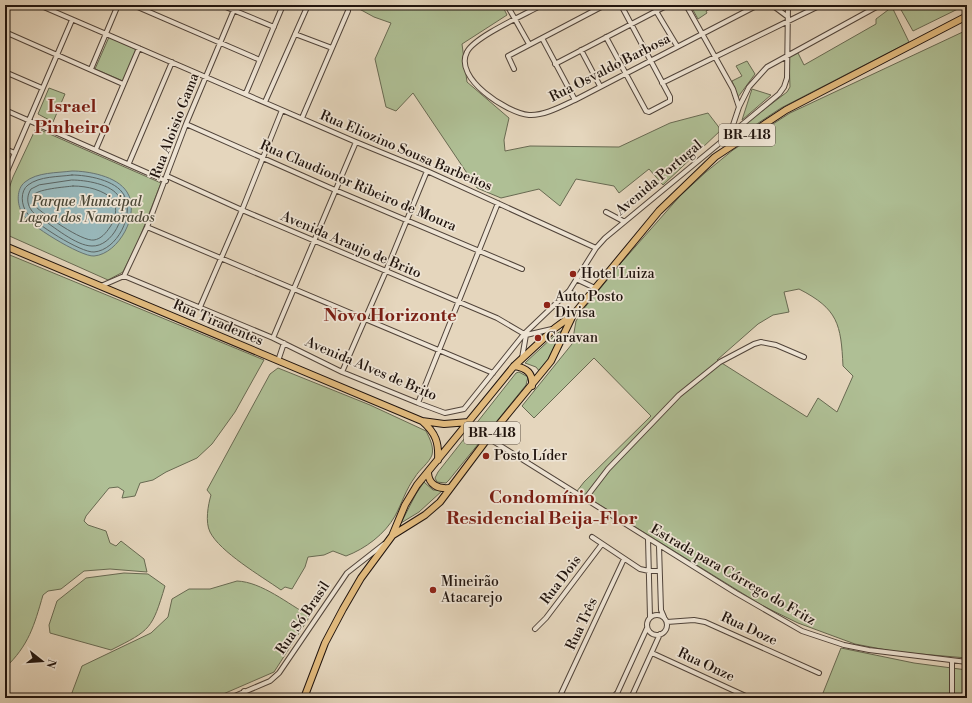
<svg xmlns="http://www.w3.org/2000/svg" width="972" height="703" viewBox="0 0 972 703" font-family="'Libre Bodoni',serif">
	<style>
		.green { fill: #afbf95; stroke: #686a52; fill-rule: evenodd }
		.water { fill: #98b7b9; stroke: #687675 }
		.lines { fill: none; stroke-linecap: round; stroke-linejoin: round }
		.shore { stroke: #5c6664; stroke-width: 1 }
		.street-casing { stroke: #51443a; stroke-width: 6 }
		.primary-casing { stroke: #20140e; stroke-width: 8 }
		.street { stroke: #eee4d4; stroke-width: 4 }
		.primary { stroke: #e2bb7e; stroke-width: 6 }
		.poi-dot { fill: #8f2418; stroke: #eee4d4; stroke-width: 1.5 }
		.labels { text-anchor: middle; dominant-baseline: central; stroke-width: 3.5; stroke-linejoin: round; paint-order: stroke }
		.shield { fill: #eee4d4; stroke: #5e5249; stroke-width: 1 }
		.shield-label { font-size: 13px; font-weight: bold; fill: #20140e }
		.street-label { font-size: 14px; fill: #20140e; stroke: #eee4d4 }
		.park-label { font-size: 14px; font-style: italic; fill: #4b4736; stroke: #eee4d4 }
		.poi-label { font-size: 14px; fill: #20140e; stroke: #eee4d4; text-anchor: start }
		.district-label { font-size: 18px; font-weight: bold; fill: #7a1f14; stroke: #eee4d4 }
	</style>
	<rect width="100%" height="100%" fill="#e5d6bd"/>
	<filter id="stains"><feTurbulence type="fractalNoise" baseFrequency=".005" numOctaves="4"/><feColorMatrix values="0 0 0 0 .2 0 0 0 0 .09 0 0 0 0 .02 0 0 0 .5 -.17"/></filter>
	<radialGradient id="worn" r=".72"><stop offset=".6" stop-color="#630" stop-opacity="0"/><stop offset="1" stop-color="#630" stop-opacity=".3"/></radialGradient>
	<path class="green" d="M352 5H502L507 15 462 44 467 82 509 118 504 140 505 151 530 146 619 147 670 123 708 113 721 130 663 185 649 169 619 193 614 186 576 179 560 206 539 189 501 198 477 188 413 93 396 111 386 107 375 59 391 23 374 17Z
		M701 5H710L712 8 706 11 707 13 698 19 693 10Z
		M905 5H966L913 31 900 8Z
		M892 7 909 42 781 108 737 137 740 128 787 92 790 87 789 57 798 53 804 65 876 24V19Z
		M967 30V658L897 652 855 644 798 623 763 606 577 491 584 482 651 416 594 358 534 418 522 406 572 344 576 321 582 311 621 263 680 196 706 172 733 150 790 113ZM799 289C838 309 841 324 843 366L853 376 837 412 818 398 807 417 717 360 758 324 773 315 789 312 784 292Z
		M109 37 137 50 123 81 95 69Z
		M747 61 755 74 738 97 732 81 742 76 736 66Z
		M49 88 65 94 53 122 38 114Z
		M752 89 771 95 742 120Z
		M36 128 161 183 138 242 123 272 108 280 5 234V200L13 177Z
		M5 253 264 360 235 412 212 444 197 458 166 472 153 480 140 483 135 496 122 498 124 491 118 487 109 488 86 516 84 521 88 525 106 531 110 543 116 546 121 541 144 559 147 572 110 569 84 571 61 589 48 591 43 595C34 626 29 645 5 668Z
		M566 328 551 357 540 372 536 367 525 363 556 334Z
		M278 368 370 405 426 431C430 439 434 447 432 455 429 463 419 470 415 477 406 489 402 503 395 516 385 534 365 549 346 556L333 551 324 555 308 557 305 567 292 589 285 587 281 590C261 576 220 552 210 532 205 522 208 505 211 495L207 490 270 374Z
		M519 372 528 377 526 385 449 480 446 483 437 482 435 478 438 472 516 373Z
		M424 482 433 490H443L419 512 401 523 416 494Z
		M124 573 148 574 165 586C152 629 151 630 111 650L50 633 49 625 57 601 86 578Z
		M237 581C262 582 288 604 310 616L274 672 214 698H70L82 666 151 633 168 617 172 599 189 589H210Z
		M841 648 914 663 967 670V698H821Z"/>
	<path class="water" d="M72 171C88 171 117 176 127 192 141 213 119 254 94 256 81 257 27 224 22 213 17 204 16 189 25 182 37 172 57 173 72 171Z"/>
	<g class="lines">
		<path class="shore" d="M72 175C87 175 116 180 124 195 135 215 117 250 94 252 81 253 34 223 27 213 21 205 20 191 28 185 40 176 58 177 72 175Z
			M72 180C85 180 112 184 119 197 129 214 112 247 92 246 76 246 53 226 39 217 29 211 24 200 31 189L39 185Z
			M73 186C88 186 103 190 114 200 117 209 116 219 110 227 106 233 101 239 94 240 82 242 43 214 35 206 35 203 33 199 33 196 35 189 66 187 73 186Z"/>
		<g class="street-casing">
			<path id="street" d="M39 5 356 142 427 171 596 248
				M133 5 260 60
				M221 5 274 27
				M507 5 529 44
				M542 5C526 14 474 37 467 52 453 78 507 113 529 115 544 116 562 106 575 100L758 5
				M686 5 733 89 739 107
				M772 5 788 17
				M656 11 677 46
				M5 32 123 84
				M295 34 332 48
				M606 37 646 111 649 112 670 101V97L621 5
				M542 38 575 100
				M581 50 600 86
				M555 64 668 5
				M91 69 118 5
				M514 69 508 56 605 5
				M5 72 42 88
				M662 83 821 5
				M246 93 283 5
				M265 102 308 5
				M5 110 166 181
				M302 118 348 11
				M186 124 335 190 522 269
				M731 131 739 107 749 87 767 67 880 5
				M5 149 15 153
				M96 149 139 48
				M129 163 172 62
				M5 176 72 20
				M167 176 242 210 497 318 526 335 552 329
				M606 212 623 221
				M147 227 493 373
				M124 276 273 338 342 372 418 403 445 413 464 409 524 334 569 291 596 248 605 238 779 94 784 87 787 78 788 5
				M576 279 595 288
				M101 286 124 276 147 227 186 124 236 5
				M569 291 584 302
				M200 307 242 210 282 110
				M273 338 356 142
				M522 358 526 335
				M278 361 284 343
				M342 372 386 271 427 171
				M418 403 498 203
				M488 438 736 593 802 631 844 645 869 650 967 662
				M585 499 608 469 679 395 720 362 754 344 761 342 776 345 804 357
				M592 537 640 569 649 571H659
				M648 539 650 617
				M659 546 661 610 664 617
				M647 625a10 10 0 1 1 20 0a10 10 0 1 1-20 0Z
				M667 622 694 620 705 622 819 673
				M535 629 546 618 602 544
				M652 653 750 698
				M952 661V698
				M244 691 247 698
				M616 694 624 698
				M230 698 270 681 279 673 347 573 384 544
				M559 698 624 559
				M615 698 647 628
				M631 698 660 634"/>
		</g>
		<g class="primary-casing">
			<path id="primary" d="M5 246 422 421 444 424 469 422
				M514 366C527 368 533 373 532 386
				M422 421C436 433 439 443 438 460
				M428 473C429 485 438 489 449 488
				M393 535 425 515 440 502 488 438 551 361 573 315
				M304 698 325 643 343 609 361 578 392 536 405 505 417 485 514 366 555 328 574 314 659 211 715 157 786 110 967 16"/>
		</g>
		<use href="#street" class="street"/>
		<use href="#primary" class="primary"/>
	</g>
	<g class="poi-dot">
		<circle cx="573" cy="274" r="4"/>
		<circle cx="547" cy="305" r="4"/>
		<circle cx="538" cy="338" r="4"/>
		<circle cx="486" cy="456" r="4"/>
		<circle cx="433" cy="590" r="4"/>
	</g>
	<g class="labels">
		<g class="shield">
			<rect x="719" y="124" width="56" height="22" rx="3"/>
			<rect x="464" y="422" width="56" height="22" rx="3"/>
		</g>
		<g class="shield-label">
			<text x="747" y="135">BR-418</text>
			<text x="492" y="433">BR-418</text>
		</g>
		<g class="street-label">
			<text transform="translate(610 68) rotate(-27)">Rua Osvaldo Barbosa</text>
			<text transform="translate(175 126) rotate(-69)">Rua Aloisio Gama</text>
			<text transform="translate(406 151) rotate(23)">Rua Eliozino Sousa Barbeitos</text>
			<text transform="translate(659 178) rotate(-40)">Avenida Portugal</text>
			<text transform="translate(358 186) rotate(23)">Rua Claudionor Ribeiro de Moura</text>
			<text transform="translate(351 245) rotate(23)">Avenida Araujo de Brito</text>
			<text transform="translate(218 323) rotate(23)">Rua Tiradentes</text>
			<text transform="translate(371 369) rotate(23)">Avenida Alves de Brito</text>
			<text transform="translate(733 575) rotate(30)">Estrada para Córrego do Fritz</text>
			<text transform="translate(561 580) rotate(-53)">Rua Dois</text>
			<text transform="translate(303 618) rotate(-56)">Rua Só Brasil</text>
			<text transform="translate(582 624) rotate(-65)">Rua Três</text>
			<text transform="translate(749 629) rotate(25)">Rua Doze</text>
			<text transform="translate(706 665) rotate(25)">Rua Onze</text>
		</g>
		<g class="park-label">
			<text x="87" y="202">Parque Municipal<tspan x="87" dy="16">Lagoa dos Namorados</tspan></text>
		</g>
		<g class="poi-label">
			<text x="581" y="274">Hotel Luiza</text>
			<text x="555" y="297">Auto Posto<tspan x="555" dy="16">Divisa</tspan></text>
			<text x="546" y="338">Caravan</text>
			<text x="494" y="456">Posto Líder</text>
			<text x="441" y="582">Mineirão<tspan x="441" dy="16">Atacarejo</tspan></text>
		</g>
		<g class="district-label">
			<text x="72" y="106">Israel<tspan x="72" dy="21">Pinheiro</tspan></text>
			<text x="390" y="315">Novo Horizonte</text>
			<text x="542" y="497">Condomínio<tspan x="542" dy="21">Residencial Beija-Flor</tspan></text>
		</g>
	</g>
	<rect width="972" height="703" fill="none" stroke="#e5d6bd" stroke-width="20"/>
	<rect x="6" y="6" width="960" height="691" fill="none" stroke="#20140e" stroke-width="2"/>
	<rect x="10" y="10" width="952" height="683" fill="none" stroke="#20140e"/>
	<g transform="translate(42 661) rotate(107)" stroke="#eee4d4" stroke-width="3" paint-order="stroke">
	<path d="M0-3L7 15L0 10L-7 15Z" fill="#20140e"/>
	<text y="-6" font-size="11" font-weight="bold" text-anchor="middle" fill="#20140e">N</text>
	</g>
	<rect width="100%" height="100%" filter="url(#stains)"/>
	<rect width="100%" height="100%" fill="url(#worn)"/>
</svg>
